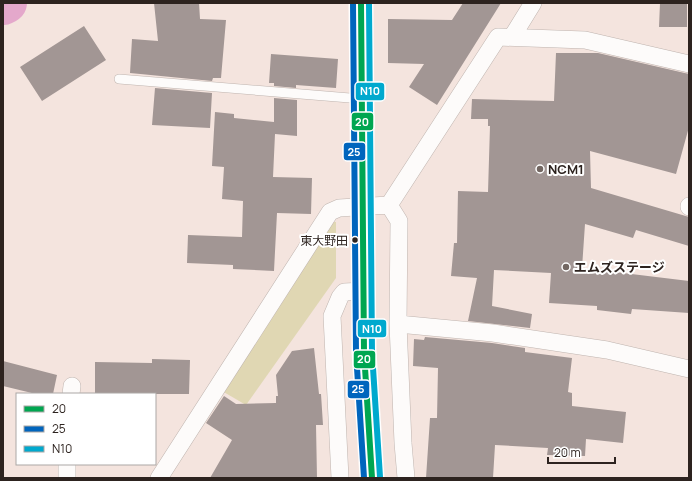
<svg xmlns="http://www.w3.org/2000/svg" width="692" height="481" viewBox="0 0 692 481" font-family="Manrope,'Noto Sans JP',sans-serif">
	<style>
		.green { fill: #e0d7b3 }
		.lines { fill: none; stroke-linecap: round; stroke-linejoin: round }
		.river { stroke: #e4a8cb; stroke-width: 40 }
		.building { fill: #a29694 }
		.lane-casing { stroke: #bfb4af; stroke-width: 10 }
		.street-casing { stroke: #bfb4af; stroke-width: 18 }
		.secondary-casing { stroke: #bfb4af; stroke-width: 24 }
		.lane { stroke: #fdfbfa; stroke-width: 9 }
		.street { stroke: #fdfbfa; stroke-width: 17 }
		.secondary { stroke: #fdfbfa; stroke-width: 22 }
		.bus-1-casing { stroke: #fff; stroke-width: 9 }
		.bus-2-casing { stroke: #fff; stroke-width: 9 }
		.bus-3-casing { stroke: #fff; stroke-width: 9 }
		.bus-1 { stroke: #00a651; stroke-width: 6 }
		.bus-2 { stroke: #0065bd; stroke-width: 6 }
		.bus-3 { stroke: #00a9ce; stroke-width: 6 }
		.poi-dot { fill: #736762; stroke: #fff; stroke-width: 1.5 }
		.bus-dot { fill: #2d231f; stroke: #fff; stroke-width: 1.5 }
		.labels { text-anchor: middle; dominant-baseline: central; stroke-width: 4; stroke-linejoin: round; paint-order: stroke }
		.bus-label { font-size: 12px; fill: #2d231f; stroke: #fff; text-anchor: end }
		.poi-label { font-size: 13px; font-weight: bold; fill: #2d231f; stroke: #fff; text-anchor: start }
		.line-badge { stroke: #fff; stroke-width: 1.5 }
		.badge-label { font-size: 11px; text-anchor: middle; font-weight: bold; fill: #fff }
	</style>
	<rect width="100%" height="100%" fill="#f4e4de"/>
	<path class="green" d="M332 222H336V278L246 405 222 391Z"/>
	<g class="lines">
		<path class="river" d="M3 5 7 3"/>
	</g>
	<path class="building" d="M154 3H199L200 19 226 20 221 78H213L212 81 130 73 132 39 158 41Z
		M463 3H501L437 105 409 87 424 64 388 63V19L452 20Z
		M660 3H687V27H659Z
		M84 26 106 60 42 101 20 67Z
		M556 53H598L689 74V127L676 174 590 151 591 188 689 217V246L636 230 633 238 585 224 582 268 689 281V313L632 309 631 314 597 310V306L549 303 551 273 494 270 492 306 532 314 530 328 468 321 477 278 451 276 454 243H457L458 191 488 192 490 126H488V119H471L472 99 554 101Z
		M271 54 338 59 336 88 296 85V88L274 86V83H269Z
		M155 88 212 93 210 128 152 125Z
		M274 98 297 100V136L275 134 273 177 312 178 311 214 277 213 274 271 233 269V265L187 263 188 235 242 237 243 201 222 199 224 167 212 166 215 112 234 114V118L274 122Z
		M425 337 492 343 525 348V352L572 358 568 392 572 393V406L626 412 623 443 586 439 585 456 547 455 548 448 495 445 493 478H426L430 418H437L438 368 413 366 414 339 424 340Z
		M314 348 319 394H321L323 425H316L317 478H210L232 440 206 423 224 396 236 404 276 403V396H278L276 375 292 351Z
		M152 359 190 360 189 394H95V362L152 363Z
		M3 361 57 375 53 394H36L3 386Z"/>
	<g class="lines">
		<g class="lane-casing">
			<path id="lane" d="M119 79 362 99"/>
		</g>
		<g class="street-casing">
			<path id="street" d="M512 37 533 3
				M389 205 399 221 398 324 403 443 406 478
				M689 206V207
				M398 324 493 333 607 350 689 369
				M71 394 72 386
				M67 464V478
				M159 478 330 212 339 208 389 205 498 37 585 40 689 64
				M340 478 332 316 340 297 344 292 364 291"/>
		</g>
		<g class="secondary-casing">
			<path id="secondary" d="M361 3 364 352 372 478"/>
		</g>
		<use href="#lane" class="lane"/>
		<use href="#street" class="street"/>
		<use href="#secondary" class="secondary"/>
		<g class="bus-1-casing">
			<path id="bus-1" d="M361 3 364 352 372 478"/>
		</g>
		<g class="bus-2-casing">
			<path id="bus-2" d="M353 3 356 352 364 478"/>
		</g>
		<g class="bus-3-casing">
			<path id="bus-3" d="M369 3 372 352 380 477"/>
		</g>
		<use href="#bus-1" class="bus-1"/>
		<use href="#bus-2" class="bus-2"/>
		<use href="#bus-3" class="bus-3"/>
	</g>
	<g class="poi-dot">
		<circle cx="540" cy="169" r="4"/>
		<circle cx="566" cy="267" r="4"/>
	</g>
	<circle class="bus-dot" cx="355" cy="240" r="3.5"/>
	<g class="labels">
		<g class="bus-label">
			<text x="348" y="240">東大野田</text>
		</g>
		<g class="poi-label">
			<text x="548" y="169">NCM1</text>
			<text x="574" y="267">エムズステージ</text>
		</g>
	</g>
	<g class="line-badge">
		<rect x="355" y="82" width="30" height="19" rx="4" fill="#00a9ce"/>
		<rect x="351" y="112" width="23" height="19" rx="4" fill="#00a651"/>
		<rect x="343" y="142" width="23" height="19" rx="4" fill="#0065bd"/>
		<rect x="357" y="319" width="30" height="19" rx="4" fill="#00a9ce"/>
		<rect x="353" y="350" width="23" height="19" rx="4" fill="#00a651"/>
		<rect x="347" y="380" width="23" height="19" rx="4" fill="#0065bd"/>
	</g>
	<g class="badge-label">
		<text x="370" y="95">N10</text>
		<text x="362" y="126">20</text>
		<text x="354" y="156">25</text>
		<text x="372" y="333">N10</text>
		<text x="364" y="363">20</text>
		<text x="358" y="393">25</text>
	</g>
	<rect width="692" height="481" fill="none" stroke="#2d231f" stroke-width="8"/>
	<rect x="16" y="393" width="140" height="72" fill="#ffffff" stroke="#aba7a5"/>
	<rect x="24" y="406" width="20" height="6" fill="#00a651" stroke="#aba7a5"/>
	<text x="52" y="413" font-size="12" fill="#2d231f">20</text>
	<rect x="24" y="426" width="20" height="6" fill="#0065bd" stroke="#aba7a5"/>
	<text x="52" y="433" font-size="12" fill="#2d231f">25</text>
	<rect x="24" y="446" width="20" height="6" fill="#00a9ce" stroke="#aba7a5"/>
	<text x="52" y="453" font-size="12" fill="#2d231f">N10</text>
	<path d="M548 457v6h67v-6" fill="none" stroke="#2d231f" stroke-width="2"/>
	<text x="554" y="457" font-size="12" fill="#2d231f" stroke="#ffffff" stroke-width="3" paint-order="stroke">20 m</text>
</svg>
